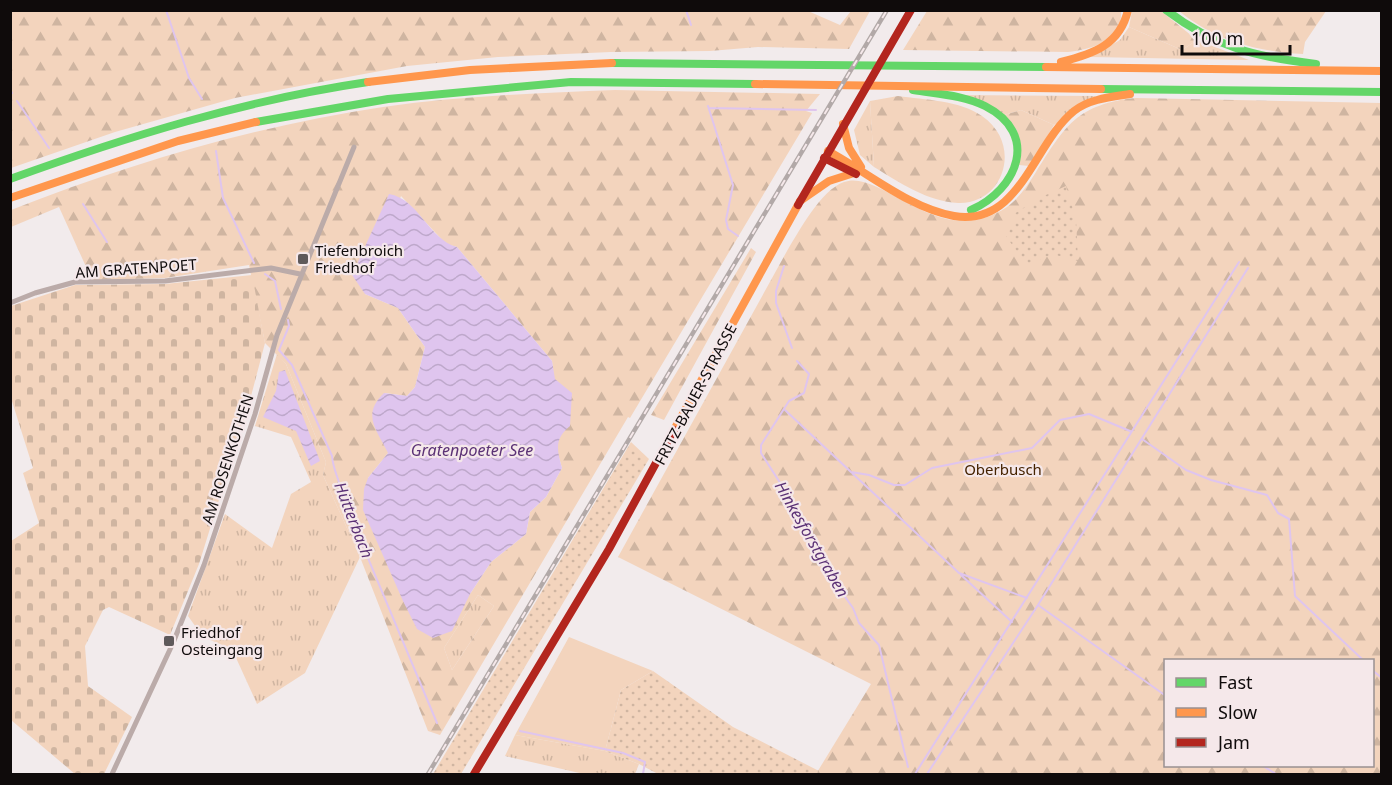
<svg xmlns="http://www.w3.org/2000/svg" width="1392" height="785" viewBox="0 0 1392 785" font-family="'Noto Sans',sans-serif">
	<style>
		.grass { fill: url(#grass-tufts) }
		.forest { fill: url(#forest-firs); fill-rule: evenodd }
		.cemetery { fill: url(#cemetery-stones) }
		.park { fill: #f3d4bd }
		.garden { fill: url(#garden-dots) }
		.water { fill: url(#water-waves) }
		.lines { fill: none; stroke-linecap: round; stroke-linejoin: round }
		.stream { stroke: #dfc5ee; stroke-width: 2 }
		.street { stroke: #bbaba9; stroke-width: 5 }
		.fast { stroke: #63d668; stroke-width: 8 }
		.slow { stroke: #ff974d; stroke-width: 8 }
		.jam { stroke: #b3261e; stroke-width: 8 }
		.rail-casing { stroke: #b2a9a8; stroke-width: 4.5 }
		.rail { stroke: #f5e8ea; stroke-width: 2; stroke-dasharray: 7; stroke-linecap: butt }
		.poi-dot { fill: #5e595a; stroke: #f5e8ea; stroke-width: 2 }
		.labels { text-anchor: middle; dominant-baseline: central; stroke-width: 4.5; stroke-linejoin: round; paint-order: stroke }
		.poi-label { font-size: 15px; fill: #0f0b0b; stroke: #f5e8ea; text-anchor: start }
		.street-label { font-size: 15px; fill: #0f0b0b; stroke: #f5e8ea }
		.park-label { font-size: 15px; fill: #452300; stroke: #f5e8ea }
		.water-label { font-size: 16px; font-style: italic; fill: #5b3175; stroke: #f5e8ea }
	</style>
	<defs>
		<pattern id="grass-tufts" width="24" height="20" patternUnits="userSpaceOnUse" patternTransform="scale(1.5)"><rect width="24" height="20" fill="#f3d4bd"/><path d="M3 7l-1-3M5 7V3M7 7l1-3M15 17l-1-3M17 17v-4M19 17l1-3" fill="none" stroke="#cfb5a1"/></pattern>
		<pattern id="forest-firs" width="22" height="20" patternUnits="userSpaceOnUse" patternTransform="scale(1.5)"><rect width="22" height="20" fill="#f3d4bd"/><path d="M5 1l3.5 6h-7zM16 11l3.5 6h-7z" fill="#cfb5a1"/></pattern>
		<pattern id="cemetery-stones" width="16" height="16" patternUnits="userSpaceOnUse" patternTransform="scale(1.5)"><rect width="16" height="16" fill="#f3d4bd"/><path d="M2 7V4a2 2 0 0 1 4 0v3zM10 15v-3a2 2 0 0 1 4 0v3z" fill="#cfb5a1"/></pattern>
		<pattern id="garden-dots" width="8" height="8" patternUnits="userSpaceOnUse" patternTransform="scale(1.5)"><rect width="8" height="8" fill="#f3d4bd"/><path d="M2 2h.1M6 6h.1" fill="none" stroke="#cfb5a1" stroke-width="1.8" stroke-linecap="round"/></pattern>
		<pattern id="water-waves" width="16" height="10" patternUnits="userSpaceOnUse" patternTransform="scale(1.5)"><rect width="16" height="10" fill="#dfc5ee"/><path d="M0 5q4-4 8 0t8 0" fill="none" stroke="#bea8cb"/></pattern>
	</defs>
	<rect width="100%" height="100%" fill="#f2ebec"/>
	<path class="grass" d="M1129 27 1182 50 1197 40 1249 60 1090 57 1120 40Z
		M963 95 1096 96 1054 125 1021 110 1004 115Z
		M870 101 874 167 860 155 854 130Z
		M277 354 286 364 326 462 323 475 360 557 305 673 257 704 232 649 203 637 188 616 225 514 272 548 291 494 311 482 291 437 255 426Z
		M478 595 494 606 452 670 444 648Z
		M515 735 605 751 639 764 635 774H584L505 756Z"/>
	<path class="forest" d="M1220 10H1326V11L1305 42 1303 54C1255 51 1216 41 1179 11Z
		M808 11 840 25 851 11H870L849 49 758 47 710 51 611 52 498 57 407 66 235 98 115 132 11 168V11Z
		M927 11H1121C1123 41 1092 49 1068 52L903 50Z
		M1132 11H1161L1197 40 1182 50 1129 27Z
		M615 90 820 94 806 111 812 113 630 418 628 417 440 735 428 731 360 557 323 475 326 462 286 364 265 343 249 265 165 278 92 280 59 207 11 227V210C131 163 255 126 383 107 460 96 538 93 615 90ZM401 196 446 244 457 247 552 361 560 434 556 447 562 468 546 497 530 512 526 534 491 562 470 594 368 478 388 453 385 393 407 396 415 387 425 347 398 308 365 294ZM478 595 494 606 452 670 444 648Z
		M898 96C925 100 959 100 982 116 1024 145 1003 205 958 203 929 202 898 182 874 167L870 101Z
		M1136 98 1381 103V774H816L871 684 618 557 787 251C799 231 821 190 844 182 882 168 939 253 1007 207 1019 198 1028 185 1036 172 1065 126 1077 104 1136 98ZM1166 660H1372V766H1166Z
		M1021 110 1054 125 1029 166 1019 165 1017 130 1004 115Z
		M751 248 756 252 664 420 651 415Z"/>
	<path class="cemetery" d="M252 275 265 343 250 400 199 564 170 635 109 607 103 610 85 646 88 686 132 717 104 774H75L11 720V541L39 523 23 473 33 468 11 398V306L75 285 165 284Z"/>
	<path class="park" d="M569 637 653 671 621 690 605 751 515 735Z"/>
	<path class="garden" d="M1066 186 1076 219 1078 261 1052 254 1027 266 1006 236 1014 223V214L1037 199Z
		M631 442 649 459 461 774H433Z
		M653 671 733 727 819 771 816 774H658L639 764 605 751 621 690Z"/>
	<path class="water" d="M389 194C419 199 428 239 457 247L552 361 555 379 572 393 570 426C554 439 557 450 562 468L546 497 530 512 526 534 491 562 470 594 452 631 433 638 417 629 403 601 363 510 364 489 368 478 388 453C377 430 361 415 384 393L407 396 415 387 425 347 398 308 365 294 352 275Z
		M285 370 320 461 311 466 296 431 263 417 276 391 279 372Z"/>
	<g class="lines">
		<path class="stream" d="M166 10 189 78 202 99
			M686 10 691 25
			M10 90 12 93
			M17 101 49 148
			M708 106 733 185 726 220 728 229 738 236
			M709 108 816 110
			M216 151 223 198 254 263
			M83 204 107 242
			M784 266 776 291V303L792 348
			M265 274 275 281 281 309
			M288 320 289 326 279 350 292 365 332 456C333 471 341 482 342 496L437 723
			M797 361 809 374 804 393 789 401 761 445V453L811 531 818 553 833 580 853 608 859 623 879 645 908 767
			M785 410 851 472 869 475 894 485H905L932 468 1032 448 1060 420 1089 414 1130 431
			M1142 439 1186 470 1211 480 1267 495 1278 513 1289 519 1295 596 1363 660
			M852 473 959 573 1027 598
			M961 575 1012 622
			M1038 605 1166 696
			M1372 670 1382 678
			M520 731 623 753 645 762 643 774
			M1263 766 1276 774
			M915 774 1239 262
			M927 774 1038 605 1248 268"/>
		<path class="street" d="M10 303 35 293 75 282 165 281 271 268 300 274
			M112 774 173 643 204 565 255 414 277 335 354 147"/>
		<path class="fast" d="M1166 10C1215 47 1255 57 1316 64
			M612 63 1046 67
			M1101 89 1382 92
			M913 90C937 94 963 95 985 106 1040 134 1018 189 971 210
			M256 122 388 99 571 82 755 84
			M10 179C126 137 245 100 368 82"/>
		<path class="slow" d="M1061 62C1093 54 1120 45 1128 10
			M1046 67 1382 71
			M368 82 470 70 612 63
			M755 84 1101 89
			M843 124 849 148 861 167
			M828 151C867 172 909 208 954 216 1020 227 1033 144 1074 111 1089 99 1111 97 1130 94
			M10 198 178 141 256 122
			M800 201 829 181 854 173
			M674 430 798 205"/>
		<path class="jam" d="M824 158 856 174
			M798 205 911 10
			M474 774 609 549 674 430"/>
		<g class="rail-casing">
			<path id="rail" d="M428 774 887 10"/>
		</g>
		<use href="#rail" class="rail"/>
	</g>
	<g class="poi-dot">
		<rect x="297" y="253" width="12" height="12" rx="3"/>
		<rect x="163" y="635" width="12" height="12" rx="3"/>
	</g>
	<g class="labels">
		<g class="poi-label">
			<text x="315" y="250">Tiefenbroich<tspan x="315" dy="17">Friedhof</tspan></text>
			<text x="181" y="632">Friedhof<tspan x="181" dy="17">Osteingang</tspan></text>
		</g>
		<g class="street-label">
			<text transform="translate(136 268) rotate(-4)">AM GRATENPOET</text>
			<text transform="translate(695 394) rotate(-62)">FRITZ-BAUER-STRASSE</text>
			<text transform="translate(227 459) rotate(-72)">AM ROSENKOTHEN</text>
		</g>
		<g class="park-label">
			<text x="1003" y="469">Oberbusch</text>
		</g>
		<g class="water-label">
			<text x="472" y="450">Gratenpoeter See</text>
			<text transform="translate(354 520) rotate(69)">Hütterbach</text>
			<text transform="translate(812 539) rotate(60)">Hinkesforstgraben</text>
		</g>
	</g>
	<rect width="1392" height="785" fill="none" stroke="#0f0b0b" stroke-width="24"/>
	<rect x="1164" y="659" width="210" height="108" fill="#f5e8ea" stroke="#999091" stroke-width="1.5"/>
	<rect x="1176" y="678" width="30" height="9" fill="#63d668" stroke="#999091" stroke-width="1.5"/>
	<text x="1218" y="689" font-size="18" fill="#0f0b0b">Fast</text>
	<rect x="1176" y="708" width="30" height="9" fill="#ff974d" stroke="#999091" stroke-width="1.5"/>
	<text x="1218" y="719" font-size="18" fill="#0f0b0b">Slow</text>
	<rect x="1176" y="738" width="30" height="9" fill="#b3261e" stroke="#999091" stroke-width="1.5"/>
	<text x="1218" y="749" font-size="18" fill="#0f0b0b">Jam</text>
	<path d="M1182 45v9h108v-9" fill="none" stroke="#0f0b0b" stroke-width="3"/>
	<text x="1191" y="45" font-size="18" fill="#0f0b0b" stroke="#f5e8ea" stroke-width="4.5" paint-order="stroke">100 m</text>
</svg>
